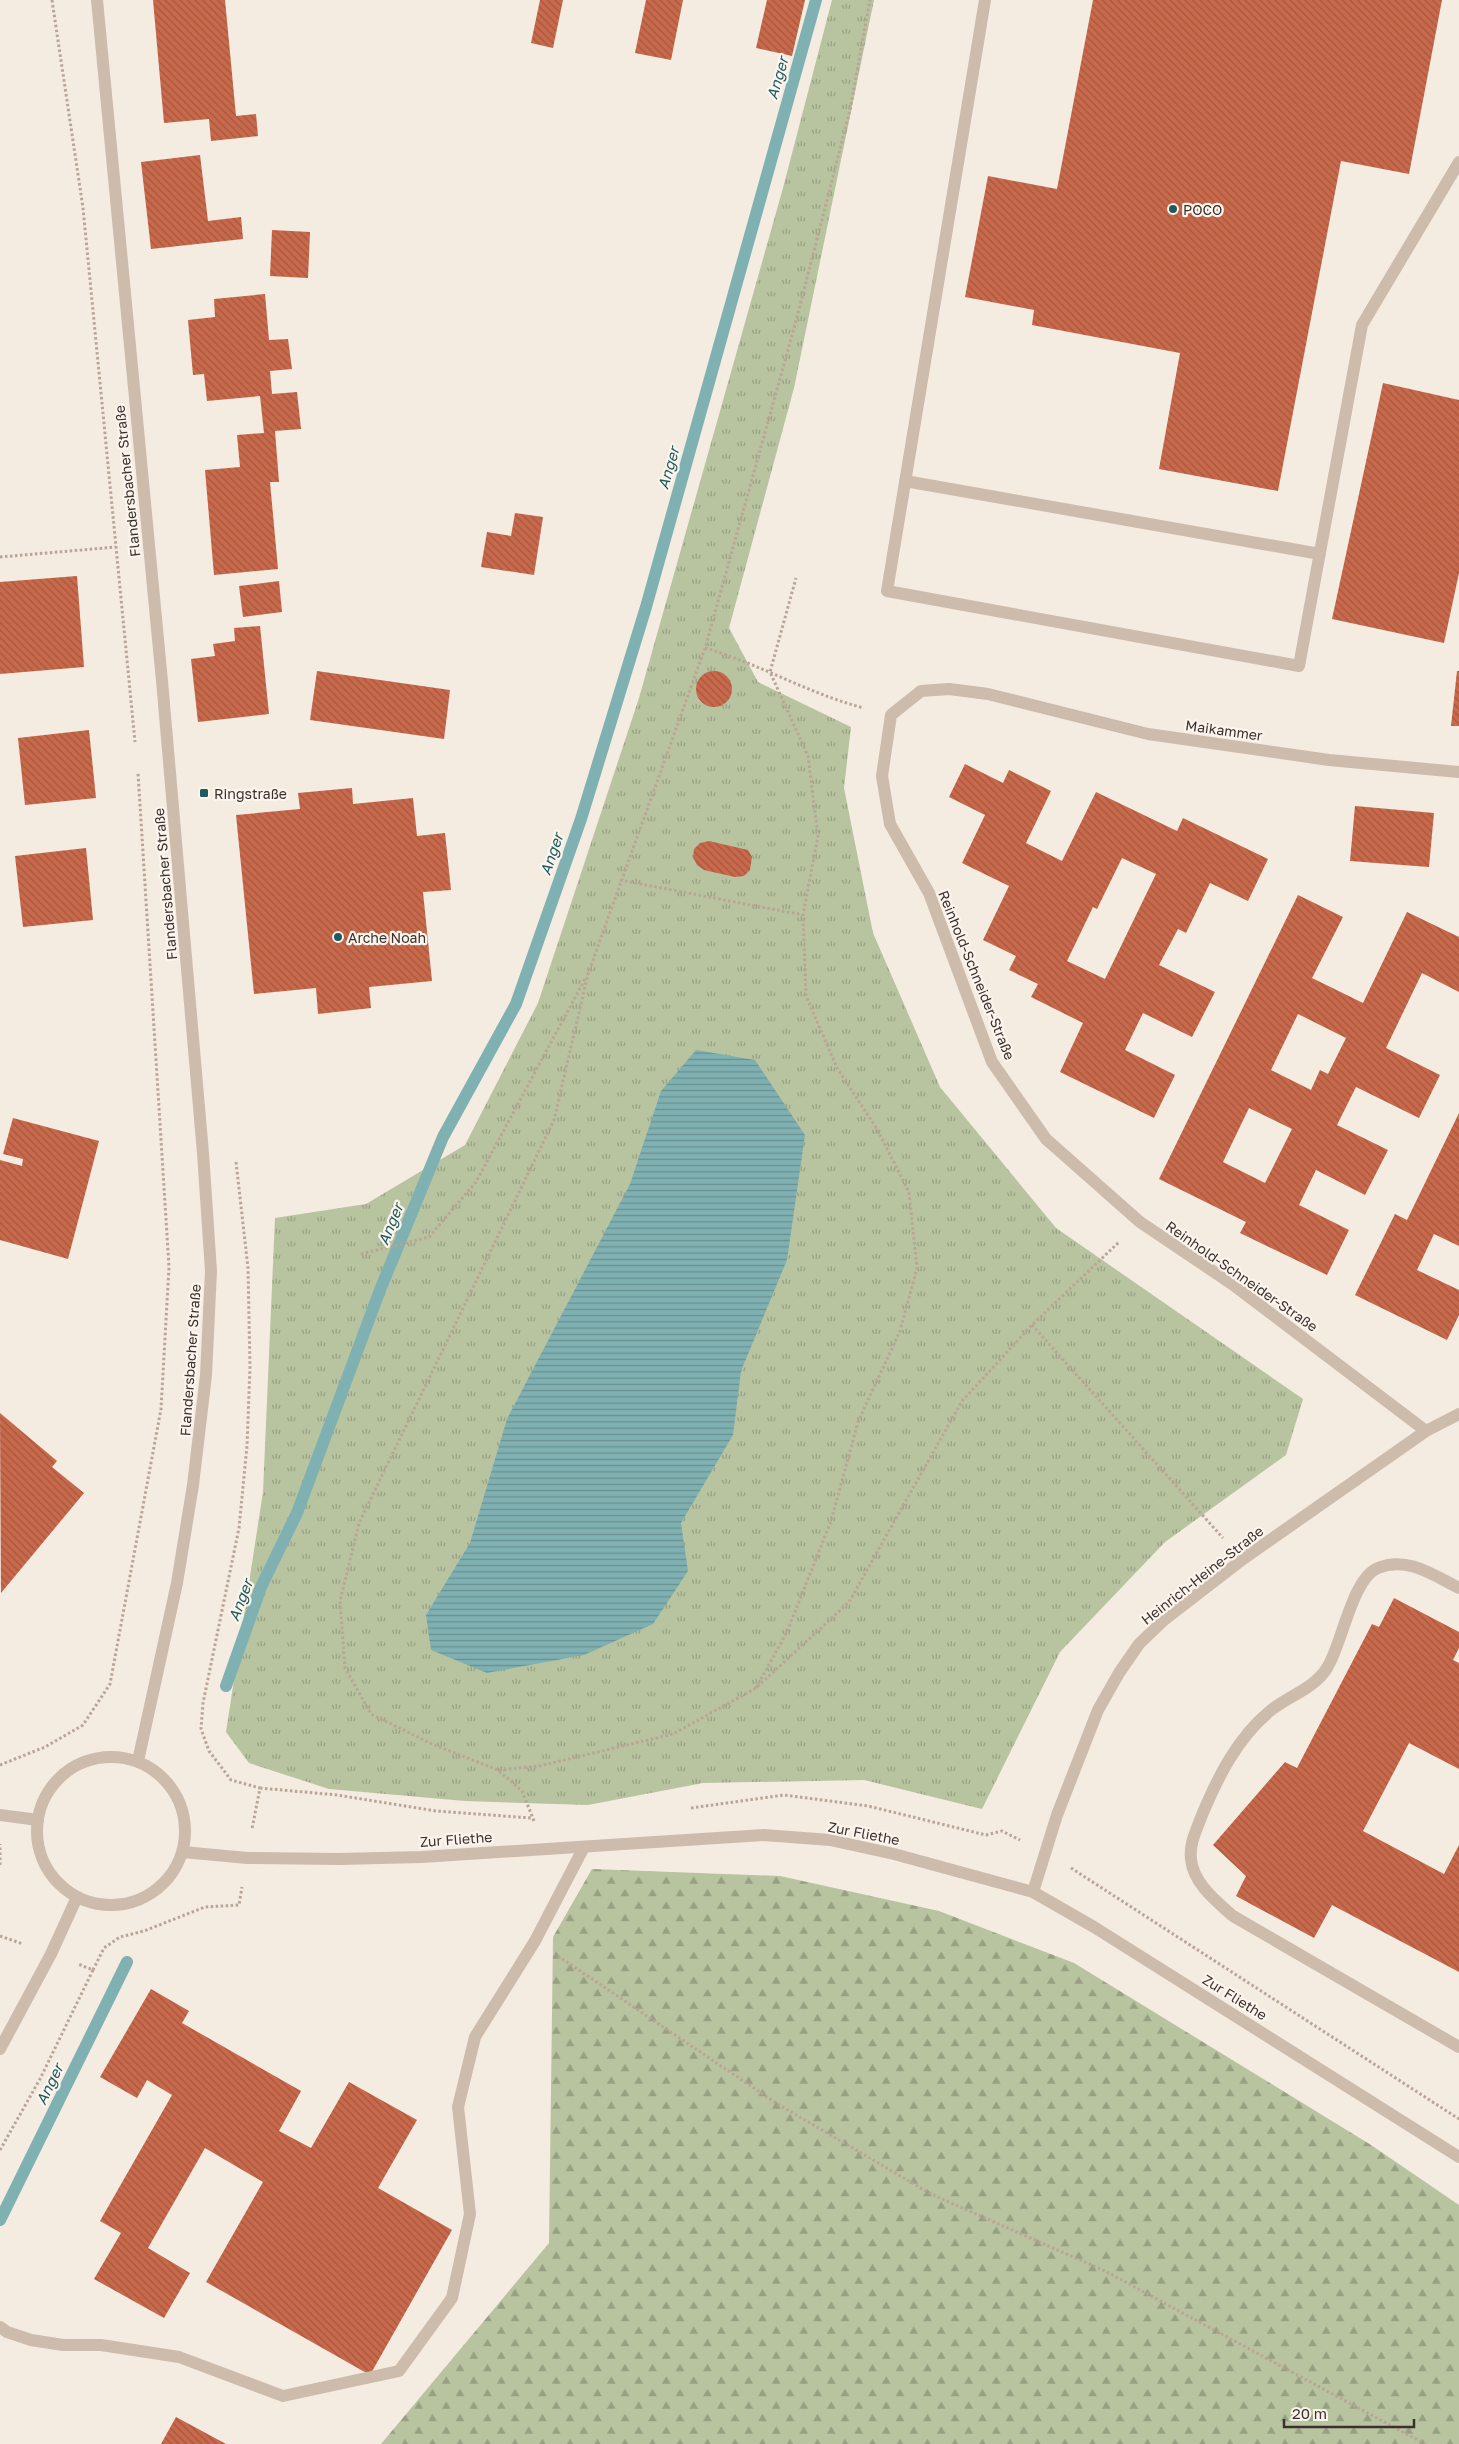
<svg xmlns="http://www.w3.org/2000/svg" width="1459" height="2444" viewBox="0 0 1459 2444" font-family="'Golos Text',sans-serif">
	<style>
		.grass { fill: url(#grass-tufts) }
		.forest { fill: url(#forest-firs) }
		.water { fill: url(#water-rules) }
		.lines { fill: none; stroke-linecap: round; stroke-linejoin: round }
		.stream { stroke: #7fb0b2; stroke-width: 12 }
		.building { fill: url(#building-back-hatch); fill-rule: evenodd }
		.path { stroke: #b9a596; stroke-width: 3; stroke-dasharray: 2.5 2.5; stroke-linecap: butt }
		.service { stroke: #cdbbac; stroke-width: 12 }
		.minor { stroke: #cdbbac; stroke-width: 12 }
		.tertiary { stroke: #cdbbac; stroke-width: 12 }
		.poi-dot { fill: #1f5a5e; stroke: #fbf5ee; stroke-width: 2 }
		.labels { text-anchor: middle; dominant-baseline: central; stroke-width: 4.5; stroke-linejoin: round; paint-order: stroke }
		.poi-label { font-size: 14px; fill: #3b302b; stroke: #fbf5ee; text-anchor: start }
		.street-label { font-size: 14px; fill: #3b302b; stroke: #fbf5ee }
		.water-label { font-size: 15px; font-style: italic; fill: #1f5a5e; stroke: #fbf5ee }
	</style>
	<defs>
		<pattern id="grass-tufts" width="24" height="20" patternUnits="userSpaceOnUse" patternTransform="scale(1.25)"><rect width="24" height="20" fill="#b8c4a0"/><path d="M3 7l-1-3M5 7V3M7 7l1-3M15 17l-1-3M17 17v-4M19 17l1-3" fill="none" stroke="#97a083"/></pattern>
		<pattern id="forest-firs" width="22" height="20" patternUnits="userSpaceOnUse" patternTransform="scale(1.25)"><rect width="22" height="20" fill="#b8c4a0"/><path d="M5 1l3.5 6h-7zM16 11l3.5 6h-7z" fill="#97a083"/></pattern>
		<pattern id="water-rules" width="6" height="5" patternUnits="userSpaceOnUse" patternTransform="scale(1.25)"><rect width="6" height="5" fill="#7fb0b2"/><path d="M0 2.5h6" fill="none" stroke="#699091"/></pattern>
		<pattern id="building-back-hatch" width="6" height="6" patternUnits="userSpaceOnUse" patternTransform="scale(1.25)"><rect width="6" height="6" fill="#c8694b"/><path d="M-1 5l2 2M0 0l6 6M5-1l2 2" fill="none" stroke="#a4573f"/></pattern>
	</defs>
	<rect width="100%" height="100%" fill="#f4ebe1"/>
	<path class="grass" d="M832 0H874L794 388 729 628 758 682 851 727 844 788 873 933 940 1087 1056 1228 1303 1399 1286 1455 1165 1542 1060 1652 982 1809 864 1780 703 1783 588 1805 465 1801 329 1789 249 1763 226 1732 263 1492 275 1218 366 1204 465 1145 538 1003 639 698 783 188Z"/>
	<path class="forest" d="M592 1869 780 1876 939 1911 1074 1963 1371 2145 1459 2205V2444H381L549 2243 553 1937Z"/>
	<path class="water" d="M696 1050 755 1060 805 1135 787 1260 741 1371 733 1435 681 1523 688 1571 653 1624 584 1655 487 1673 431 1650 426 1615 470 1543 507 1419 630 1184 661 1091Z"/>
	<g class="lines">
		<path class="stream" d="M226 1686 261 1587 297 1513 380 1290 443 1137 516 1004 581 819 646 607 816 0
			M0 2220 127 1962"/>
	</g>
	<path class="building" d="M153 0H225L236 116 256 114 258 136 211 141 209 119 164 123Z
		M540 0H563L553 48 531 43Z
		M646 0H683L671 60 635 53Z
		M767 0H805L792 56 756 48Z
		M1093 0H1442L1409 174 1341 161 1278 491 1159 469 1180 353 1032 325 1034 310 965 297 988 176 1057 189Z
		M200 155 208 221 241 217 243 239 151 249 141 162Z
		M272 230 310 232 308 278 270 276Z
		M265 294 269 340 288 339 292 369 270 371 272 394 297 392 301 429 275 431 279 482H270L278 569 214 575 205 470 240 467 237 435 264 433 260 396 207 401 204 374 193 375 188 320 215 317 214 299Z
		M1383 383 1459 400V573L1444 643 1332 619Z
		M515 513 543 517 534 575 481 567 487 532 511 536Z
		M77 576 84 667 0 674V582Z
		M279 581 282 612 243 617 239 586Z
		M260 626 269 714 198 722 191 659 215 656 213 644 235 641 234 628Z
		M317 671 450 690 444 739 310 720Z
		M1457 671H1459V726H1451Z
		M696 689a18 18 0 1 1 36 0a18 18 0 1 1-36 0Z
		M89 730 96 798 25 805 18 738Z
		M965 764 1003 783 1009 770 1051 791 1026 843 1062 861 1096 792 1177 831 1183 818 1268 859 1248 901 1210 883 1186 933 1178 929 1159 965 1215 992 1192 1037 1143 1013 1125 1050 1175 1075 1154 1118 1060 1072 1083 1023 1031 997 1038 984 1009 970 1016 956 983 940 1009 886 962 863 985 815 949 797ZM1122 858 1156 874 1105 979 1067 961 1093 907 1097 909Z
		M352 788 353 804 413 798 417 836 445 833 451 890 423 892 432 981 369 987 371 1008 318 1014 316 988 254 994 236 815 300 809 298 793Z
		M1355 806 1434 813 1429 867 1350 861Z
		M709 841 748 850 752 857 750 870 744 876 735 877 704 870 697 865 693 857 694 849 700 843Z
		M86 848 93 920 23 927 15 856Z
		M1298 895 1343 917 1312 978 1363 1003 1407 912 1459 937V992L1422 973 1386 1048 1440 1075 1419 1118 1356 1087 1337 1125 1388 1150 1365 1195 1316 1170 1299 1205 1349 1230 1327 1275 1240 1233 1246 1222 1159 1179ZM1298 1014 1346 1038 1328 1074 1320 1070 1311 1090 1271 1070ZM1249 1108 1292 1129 1265 1183 1223 1162Z
		M1459 1113V1246L1434 1234 1417 1270 1459 1290V1315L1447 1340 1355 1295 1395 1214 1407 1220Z
		M13 1118 99 1141 68 1259 0 1240V1160L22 1166 23 1159 3 1154Z
		M0 1413 57 1461 52 1467 84 1493 1 1593Z
		M1394 1598 1459 1632V1648L1453 1660 1459 1663V1769L1409 1743 1363 1831 1444 1874 1459 1845V1972L1332 1905 1314 1938 1236 1896 1246 1876 1213 1845 1285 1762 1297 1768 1372 1624 1379 1627Z
		M151 1989 189 2011 182 2023 301 2091 279 2131 311 2148 349 2082 417 2120 378 2188 452 2230 370 2375 206 2282 263 2182 205 2148 148 2248 190 2273 164 2318 94 2279 121 2233 100 2221 172 2095 147 2080 137 2098 100 2077Z
		M176 2417 226 2444H161Z"/>
	<g class="lines">
		<path class="path" d="M52 0 83 208 135 742
			M0 557 116 547
			M705 648C760 664 809 694 864 708
			M620 880 803 915
			M236 1162 248 1268 250 1367 247 1446 239 1528 203 1703 201 1729 209 1751 231 1780 260 1788 252 1829
			M361 1254 429 1237 476 1182 585 979
			M1032 1325 1223 1538
			M756 1688 787 1632 831 1521 858 1422 900 1331 917 1268 909 1192 877 1129 837 1068 806 996 803 915 818 836 808 756 770 672 796 578
			M0 1765 45 1747 83 1725 110 1684 161 1409 169 1267 138 773
			M499 1770 539 1766 673 1734 756 1688 849 1602 962 1401 1032 1325 1119 1242
			M260 1788 337 1795 436 1811 531 1818
			M691 1808 784 1795 868 1806 986 1835 1002 1831 1020 1840
			M534 1821 522 1791 498 1770 432 1744 371 1714 345 1668 340 1601 359 1523 554 1120 588 974 705 648 796 321 850 110 870 0
			M0 1865V1844
			M1071 1868 1459 2119
			M0 1936 23 1944
			M558 1956 776 2103 931 2194 1105 2271 1425 2444
			M93 1970 104 1948 120 1937 144 1931 205 1907 239 1905 242 1887
			M0 2150 40 2079 93 1970 78 1964"/>
		<path class="service" d="M985 0 887 591 1299 666 1362 325 1459 162
			M905 481 1320 554
			M1459 1588C1433 1575 1407 1556 1378 1568 1352 1578 1342 1645 1327 1668 1314 1689 1288 1696 1270 1711 1237 1738 1218 1777 1202 1815 1197 1829 1189 1843 1191 1859 1193 1883 1216 1901 1233 1916L1459 2047
			M0 2327 7 2332 31 2340 63 2345H101L179 2357 283 2396 399 2371 452 2298 470 2214 458 2107 475 2037 535 1941 584 1847"/>
		<path class="minor" d="M1426 1431 1232 1284 1140 1222 1046 1139 992 1062 929 893 890 824 882 776 891 715 921 691 949 689 988 694 1148 734 1329 760 1459 772
			M0 1815 38 1820
			M183 1852 247 1858 339 1859 422 1857 764 1835 830 1840 894 1854 1033 1892 1094 1927 1459 2157
			M1033 1892 1057 1815 1098 1710 1119 1673 1139 1644 1164 1620 1243 1559 1426 1431 1459 1414"/>
		<path class="tertiary" d="M97 0 162 681 203 1153 211 1271 206 1375 193 1485 177 1583 138 1761
			M37 1831a74 74 0 1 1 148 0a74 74 0 1 1-148 0Z
			M0 2049 51 1954 77 1897"/>
	</g>
	<g class="poi-dot">
		<circle cx="1173" cy="209" r="5"/>
		<rect x="199" y="788" width="10" height="10" rx="2.5"/>
		<circle cx="338" cy="937" r="5"/>
	</g>
	<g class="labels">
		<g class="poi-label">
			<text x="1183" y="209">POCO</text>
			<text x="214" y="793">Ringstraße</text>
			<text x="348" y="937">Arche Noah</text>
		</g>
		<g class="street-label">
			<text transform="translate(127 481) rotate(-96)">Flandersbacher Straße</text>
			<text transform="translate(1224 730) rotate(8)">Maikammer</text>
			<text transform="translate(165 884) rotate(-95)">Flandersbacher Straße</text>
			<text transform="translate(977 975) rotate(68)">Reinhold-Schneider-Straße</text>
			<text transform="translate(1242 1276) rotate(35)">Reinhold-Schneider-Straße</text>
			<text transform="translate(190 1360) rotate(-86)">Flandersbacher Straße</text>
			<text transform="translate(1202 1575) rotate(-38)">Heinrich-Heine-Straße</text>
			<text transform="translate(864 1833) rotate(11)">Zur Fliethe</text>
			<text transform="translate(456 1839) rotate(-4)">Zur Fliethe</text>
			<text transform="translate(1235 1997) rotate(32)">Zur Fliethe</text>
		</g>
		<g class="water-label">
			<text transform="translate(777 78) rotate(-74)">Anger</text>
			<text transform="translate(668 468) rotate(-74)">Anger</text>
			<text transform="translate(551 854) rotate(-71)">Anger</text>
			<text transform="translate(390 1224) rotate(-68)">Anger</text>
			<text transform="translate(240 1600) rotate(-69)">Anger</text>
			<text transform="translate(49 2084) rotate(-64)">Anger</text>
		</g>
	</g>
	<path d="M1284 2419v8h130v-8" fill="none" stroke="#3b302b" stroke-width="2.5"/>
	<text x="1292" y="2419" font-size="15" fill="#3b302b" stroke="#fbf5ee" stroke-width="4" paint-order="stroke">20 m</text>
</svg>
